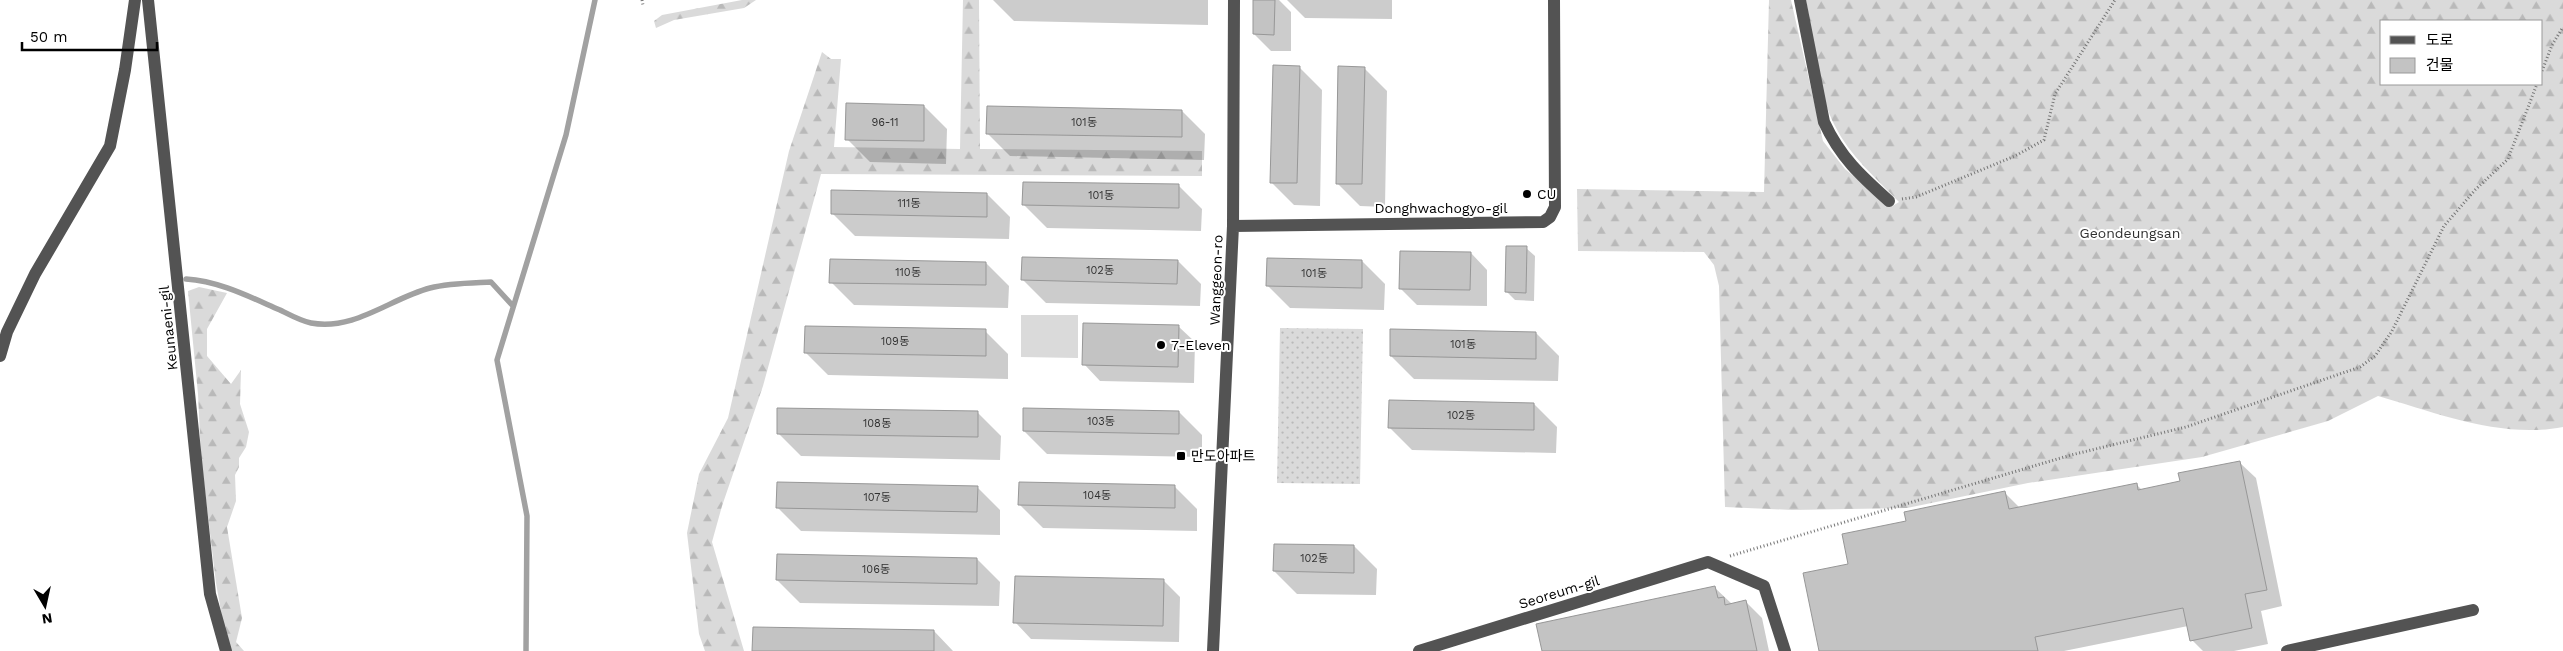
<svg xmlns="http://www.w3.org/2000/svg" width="2563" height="651" viewBox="0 0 2563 651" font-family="'Work Sans','Noto Sans KR',sans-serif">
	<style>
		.grass { fill: url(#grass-dots) }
		.forest { fill: url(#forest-firs); fill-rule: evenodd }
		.green { fill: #dadada }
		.shadow { fill: #0003 }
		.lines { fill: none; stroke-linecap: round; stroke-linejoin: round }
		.stream { stroke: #a1a1a1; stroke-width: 5.5 }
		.building { fill: #c3c3c3; stroke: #979797 }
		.path { stroke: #757575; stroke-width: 3; stroke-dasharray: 1 2.5; stroke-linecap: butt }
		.minor { stroke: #535353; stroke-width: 12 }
		.poi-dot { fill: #000; stroke: #fff; stroke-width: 2 }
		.labels { text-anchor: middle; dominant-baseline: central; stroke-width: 4; stroke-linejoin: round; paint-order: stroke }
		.number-label { font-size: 11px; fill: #313131 }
		.poi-label { font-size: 14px; fill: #000; stroke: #fff; text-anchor: start }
		.street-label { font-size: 14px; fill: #000; stroke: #fff }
		.park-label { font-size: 14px; fill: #313131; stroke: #fff }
	</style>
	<defs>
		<pattern id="grass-dots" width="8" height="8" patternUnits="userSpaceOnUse" patternTransform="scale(1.25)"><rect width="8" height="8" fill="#dadada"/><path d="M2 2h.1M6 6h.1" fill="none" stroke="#b9b9b9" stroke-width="1.8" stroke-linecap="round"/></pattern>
		<pattern id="forest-firs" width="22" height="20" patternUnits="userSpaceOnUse" patternTransform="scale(1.25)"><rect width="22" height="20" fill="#dadada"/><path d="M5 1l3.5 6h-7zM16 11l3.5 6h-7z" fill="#b9b9b9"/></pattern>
	</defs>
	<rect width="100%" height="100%" fill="#fff"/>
	<path class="grass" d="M1280 328 1363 329 1360 484 1277 483Z"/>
	<path class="forest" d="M742 0H756L744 8 674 20 656 28 654 21 662 15Z
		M963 0H979L980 149 1202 151V176L821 174 763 386 722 506 712 542 744 651H705L699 634 687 533 699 474 728 418 789 151 822 52 831 59H841L834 147 960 149Z
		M1769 0H1791L1823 141 1845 169 1891 207 1899 202C1876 178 1850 156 1835 126 1818 94 1813 37 1806 0H2563V427C2501 439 2437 413 2378 396L2328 421 2202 457 2028 483 1907 508 1792 510 1725 507 1719 286 1714 265 1704 252 1578 251 1577 189 1764 192ZM2382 21H2542V84H2382Z
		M199 287 227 293 207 329V356L231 384 241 370 240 404 249 432 246 447 239 458V467L235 475 236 501 227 527 242 618 236 642 244 651H228L216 583 201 458 198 394 188 291Z"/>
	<path class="green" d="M1021 315H1078V358L1021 357Z"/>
	<path class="shadow" d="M993 0H1208V25L1014 21Z
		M1255 0H1279L1291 12V51H1271L1254 34Z
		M1287 0H1392V19L1305 18Z
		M1299 67 1322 90 1320 206 1294 205 1271 182Z
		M1364 68 1387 91 1385 207 1360 206 1337 183Z
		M924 106 947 129 946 164 870 162 847 139Z
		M1182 111 1205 134 1204 160 1010 156 987 133Z
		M1179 186 1202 209 1201 231 1047 228 1024 205Z
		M987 194 1010 217 1009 239 855 236 832 213Z
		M1526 248 1535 256 1534 301 1515 300 1507 292Z
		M1471 253 1487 270V306L1417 305 1400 288Z
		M1178 261 1201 284 1200 306 1046 303 1023 280Z
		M1362 261 1385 284 1384 310 1290 308 1267 285Z
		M986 263 1009 286 1008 308 854 305 831 282Z
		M1178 326 1195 342 1194 383 1100 381 1084 364Z
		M985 331 1008 354V379L828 375 805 352Z
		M1536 333 1559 356 1558 381 1414 379 1391 356Z
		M1534 404 1557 427 1556 453 1412 450 1389 427Z
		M1179 412 1202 435V457L1047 454 1024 431Z
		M978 413 1001 436 1000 460 801 456 778 433Z
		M2239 462 2256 478 2282 606 2261 611 2268 644 2234 651H2203L2192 640 2188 626 2064 651H1821L1850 565 1907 522 2005 493 2020 508 2136 484 2142 490 2181 482Z
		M1174 486 1197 509V531L1043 528 1020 505Z
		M977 487 1000 510V535L801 531 778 508Z
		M1354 546 1377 569 1376 595 1297 594 1274 571Z
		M977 559 1000 582 999 606 800 603 777 580Z
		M1163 580 1180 597 1179 642 1031 639 1015 622Z
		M1714 587 1732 604 1745 601 1762 618 1769 651H1543Z
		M934 631 953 651H753Z"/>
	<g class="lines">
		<path class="stream" d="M186 279C219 281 250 297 280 310 290 315 301 321 311 323 355 331 391 298 430 288 449 283 471 283 491 282L513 306
			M526 651 527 516 497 360 566 135 595 0"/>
	</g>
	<path class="building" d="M1253 0H1275L1274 35 1253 34Z
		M1273 65 1300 66 1297 183H1270Z
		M1338 66 1365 67 1362 184H1336Z
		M846 103 924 105V141L845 140Z
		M987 106 1182 110V137L986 134Z
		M1023 182 1179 184V208L1022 205Z
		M831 190 987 193V217L831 214Z
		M1506 246H1527L1526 293 1505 292Z
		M1400 251 1471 252 1470 290 1399 289Z
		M1022 257 1178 260 1177 284 1021 280Z
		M1267 258 1362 260V288L1266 286Z
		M830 259 986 262V285L829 283Z
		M1083 323 1179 325 1178 367 1082 365Z
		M805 326 986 329V356L804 353Z
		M1390 329 1536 332V359L1390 356Z
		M1389 400 1534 403V430L1388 428Z
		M777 408 978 411V437L777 434Z
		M1023 408 1179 411V434L1023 431Z
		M2240 461 2267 590 2245 594 2252 628 2190 641 2183 608 2035 637 2038 651H1819L1803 573 1848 564 1842 534 1906 521 1904 512 2005 491 2009 509 2137 483 2138 490 2180 481 2178 473Z
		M777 482 978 486 977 512 776 508Z
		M1019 482 1175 485V508L1018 505Z
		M1274 544 1354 545V573L1273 571Z
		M777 554 977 558V584L776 580Z
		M1015 576 1164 579 1163 626 1013 623Z
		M1715 586 1718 598 1724 597 1725 605 1746 600 1757 651H1542L1536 624Z
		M753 627 934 630V651H752Z"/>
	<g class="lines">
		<path class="path" d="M642 0 643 5
			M2542 71 2552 45 2563 27
			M1902 199 1916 197 2015 156 2044 140 2055 94 2115 0
			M1730 556 2071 455 2186 427 2360 367 2375 356 2392 331 2444 226 2475 190 2508 159 2537 84"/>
		<path class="minor" d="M148 0 210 594 226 651
			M1800 0 1824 122C1840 157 1861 176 1889 201
			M1233 226 1543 222 1550 217 1555 207 1554 0
			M0 356 7 332 35 274 110 146 125 70 135 0
			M1213 651 1233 226 1234 0
			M1419 651 1708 562 1764 586 1785 651
			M2287 651 2473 610"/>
	</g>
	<g class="poi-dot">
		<circle cx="1527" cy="194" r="5"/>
		<circle cx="1161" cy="345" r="5"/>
		<rect x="1176" y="451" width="10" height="10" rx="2.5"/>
	</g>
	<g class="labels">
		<g class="number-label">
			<text x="885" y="122">96-11</text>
			<text x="1084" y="122">101동</text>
			<text x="1101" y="195">101동</text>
			<text x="909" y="203">111동</text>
			<text x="1100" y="270">102동</text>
			<text x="908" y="272">110동</text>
			<text x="1314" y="273">101동</text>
			<text x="895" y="341">109동</text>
			<text x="1463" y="344">101동</text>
			<text x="1461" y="415">102동</text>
			<text x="1101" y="421">103동</text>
			<text x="877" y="423">108동</text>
			<text x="1097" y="495">104동</text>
			<text x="877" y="497">107동</text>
			<text x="1314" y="558">102동</text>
			<text x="876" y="569">106동</text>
		</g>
		<g class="poi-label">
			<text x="1537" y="194">CU</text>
			<text x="1171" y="345">7-Eleven</text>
			<text x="1191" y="456">만도아파트</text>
		</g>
		<g class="street-label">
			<text x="1441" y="208">Donghwachogyo-gil</text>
			<text transform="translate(1216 280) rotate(-88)">Wanggeon-ro</text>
			<text transform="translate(168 328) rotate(-96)">Keunaeni-gil</text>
			<text transform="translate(1559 592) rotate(-17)">Seoreum-gil</text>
		</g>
		<g class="park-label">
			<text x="2130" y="233">Geondeungsan</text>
		</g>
	</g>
	<rect x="2380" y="20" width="162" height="65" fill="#ffffff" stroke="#999999"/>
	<rect x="2390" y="36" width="25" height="8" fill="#535353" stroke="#999999"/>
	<text x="2426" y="45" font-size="15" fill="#000000">도로</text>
	<rect x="2390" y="58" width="25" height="15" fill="#c3c3c3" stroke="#999999"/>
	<text x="2426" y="70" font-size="15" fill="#000000">건물</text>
	<g transform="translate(45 606) rotate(171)" stroke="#ffffff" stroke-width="4" paint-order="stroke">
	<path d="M0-4L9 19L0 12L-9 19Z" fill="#000000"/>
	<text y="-8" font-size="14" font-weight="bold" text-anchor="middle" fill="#000000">N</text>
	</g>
	<path d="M22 42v8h135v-8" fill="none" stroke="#000000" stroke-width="2.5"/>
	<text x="30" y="42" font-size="15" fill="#000000" stroke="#ffffff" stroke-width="4" paint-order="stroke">50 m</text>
</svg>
